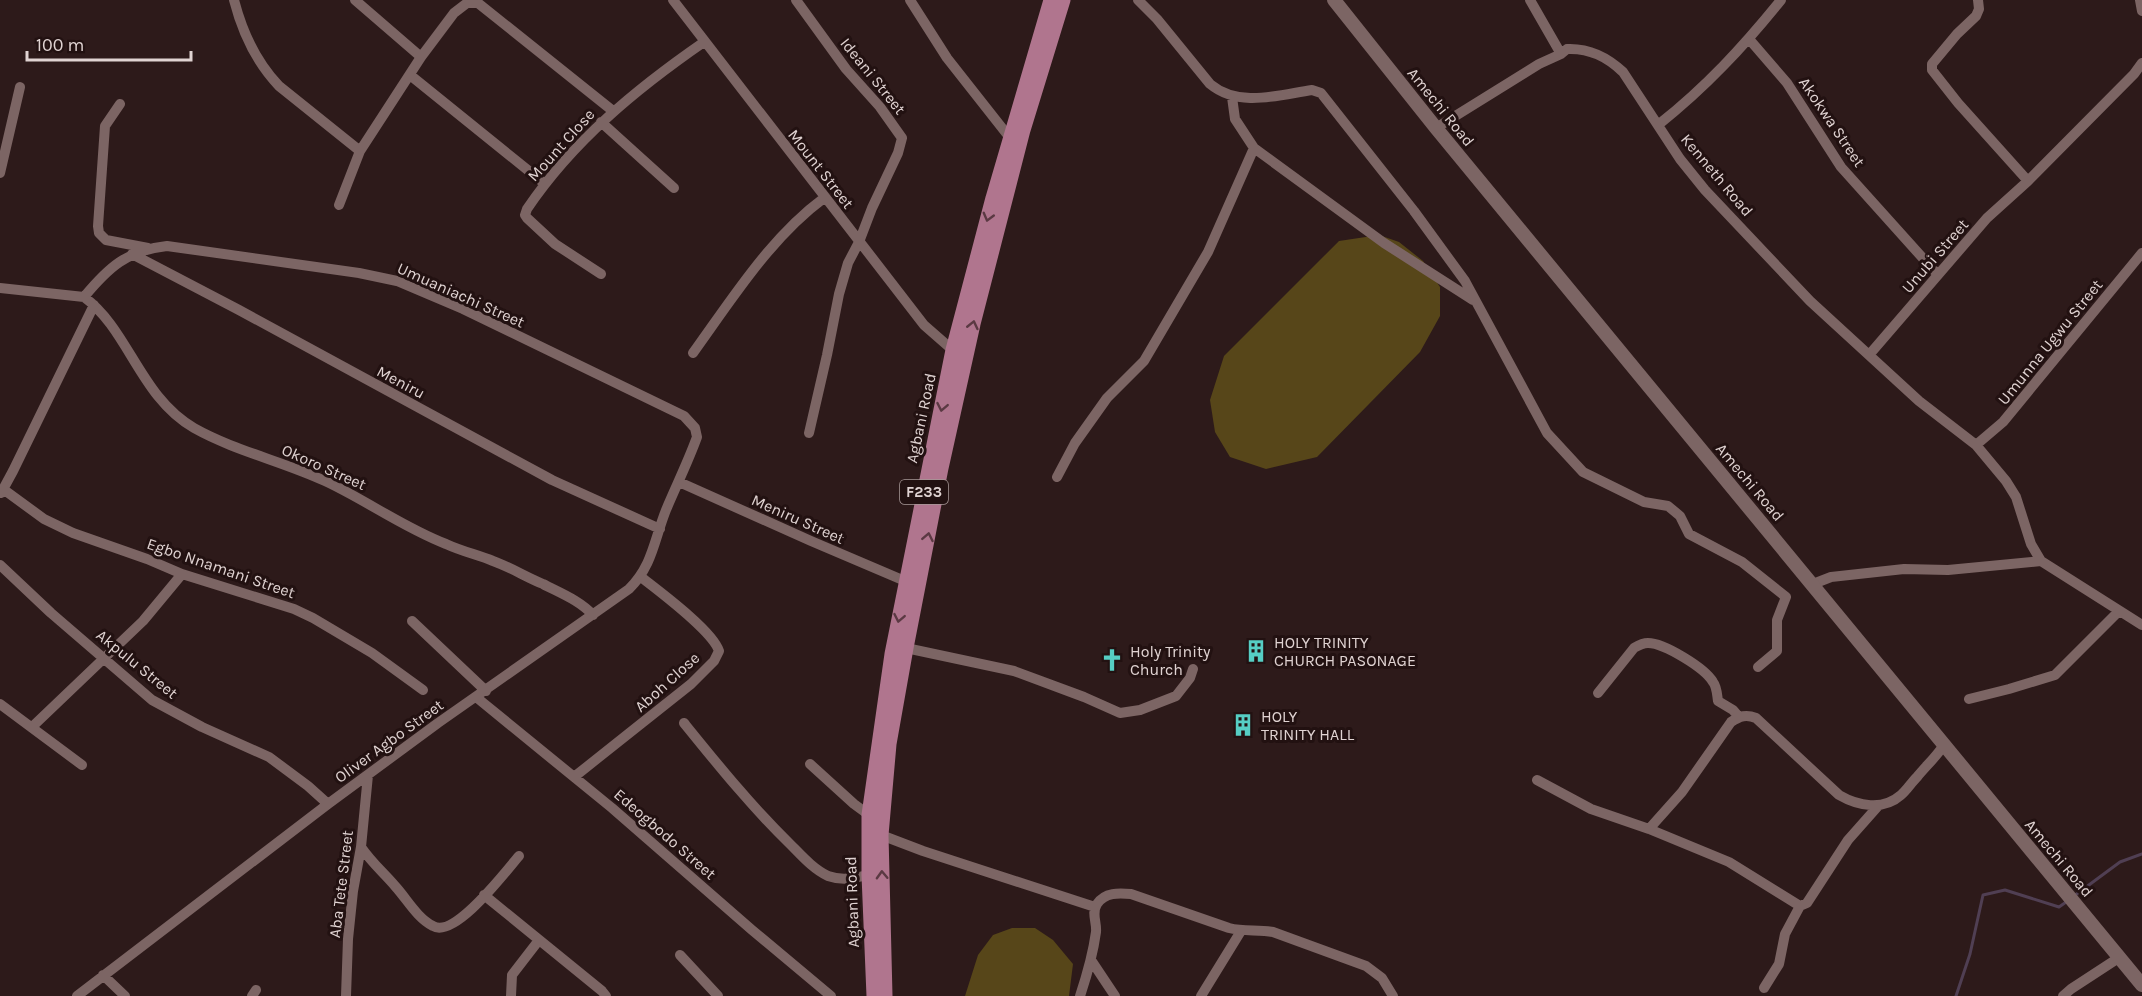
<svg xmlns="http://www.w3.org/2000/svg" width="2142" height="996" viewBox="0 0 2142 996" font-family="Karla,sans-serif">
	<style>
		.green { fill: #574619 }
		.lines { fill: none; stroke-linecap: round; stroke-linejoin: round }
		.stream { stroke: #503f53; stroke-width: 3 }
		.minor { stroke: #7c6564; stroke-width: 10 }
		.secondary { stroke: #7c6564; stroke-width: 14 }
		.primary { stroke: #b0758e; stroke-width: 15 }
		.oneway { stroke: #5b3943 }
		.labels { text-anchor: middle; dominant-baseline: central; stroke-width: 6; stroke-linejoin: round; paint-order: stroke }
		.shield { fill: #211; stroke: #a79998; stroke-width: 1.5 }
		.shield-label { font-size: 15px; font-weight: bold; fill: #e0d3d2 }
		.street-label { font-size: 16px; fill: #e0d3d2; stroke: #211 }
		.poi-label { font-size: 16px; fill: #e0d3d2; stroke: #211; text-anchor: start }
	</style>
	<rect width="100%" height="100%" fill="#2d1a1a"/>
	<path class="green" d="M1379 235 1399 242 1423 261 1440 287V316L1420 352 1317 457 1266 469 1230 457 1215 432 1210 400 1224 356 1339 241Z
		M1012 928H1035L1053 940 1073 964 1069 996H965L978 955 993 935Z"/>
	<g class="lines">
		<path class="stream" d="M2074 896 2120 862 2142 854
			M1956 996 1970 954 1983 895 2005 890 2059 907 2069 900"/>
		<path class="minor" d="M234 0C242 31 257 63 279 86L360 151
			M355 0 421 57
			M673 0 924 325 956 353
			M796 0 846 69 880 107 902 138 898 153 872 208 859 242 848 263 839 294 827 355 809 433
			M910 0 947 58 1010 138
			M1138 0 1157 19 1210 84C1239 108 1278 95 1312 90L1321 93 1414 211 1465 281 1547 433 1583 472 1644 502 1668 506 1680 516 1689 534 1742 562 1786 597 1777 620V651L1758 667
			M1530 0 1561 54
			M1978 0 1979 9 1976 16 1957 34 1932 64V70L1958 103 2028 181
			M2140 0 2142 11
			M1749 39 1787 83 1841 167 1938 275
			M410 75 545 184
			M1232 97 1235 119 1254 148 1384 243 1473 300
			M120 104 105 126 98 226 99 233 106 240 148 248
			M601 122 674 188
			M1658 125C1706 87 1743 47 1781 0
			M1436 128 1539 64 1561 54 1567 49C1590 48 1607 57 1623 72L1680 159 1705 190 1810 301 1919 401 1976 445 2006 481 2016 497 2031 544 2041 561 2142 625
			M0 173 20 87
			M339 205 360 151 421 57 454 13 467 3H478L613 111
			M132 254 239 310 552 480 660 529
			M601 274 555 244 527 218 525 215 527 209C573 141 636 89 704 42
			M0 288 84 297C129 330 140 397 194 428 235 451 282 461 325 481 366 500 404 528 446 544 461 551 478 555 493 561 510 567 526 577 543 584 560 593 579 600 593 615
			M693 353C732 299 770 238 824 198
			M1869 355 1987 218 2028 181 2134 74 2142 63
			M1976 445 2003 422 2142 253
			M1057 477 1075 443 1107 398 1144 361 1208 252 1254 148
			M679 482 811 541 912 584
			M3 489 44 519 73 533 147 559 182 574 294 609 313 618 372 653 423 690
			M1 493 13 471 94 305
			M0 565 51 613 152 700 202 727 269 757 308 786 328 804
			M1813 584 1831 577 1904 569 1948 570 2041 561
			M412 621 486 691
			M906 648 1014 671 1084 697 1120 713 1140 710 1176 696 1190 678 1193 669
			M1598 693 1634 648C1639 645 1642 643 1648 643 1664 643 1705 668 1713 682 1717 687 1717 695 1718 701L1733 710 1739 717
			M476 697 612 808 752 930 831 996
			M1969 699 2009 689 2055 675 2119 611
			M0 704 82 765
			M684 723C718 765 751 806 790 844 801 855 813 869 828 876 842 881 855 878 869 875
			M32 727 143 621 182 574
			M810 764 854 804 869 815
			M574 777 691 684 714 661 719 651C713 631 659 591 641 577
			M1537 780 1591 809 1649 829 1729 862 1800 906 1807 903 1848 840 1879 805
			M1649 829 1682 792 1731 722C1740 716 1746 714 1756 718L1839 795C1858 806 1883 811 1901 795 1907 790 1911 783 1917 777 1926 766 1936 757 1944 745
			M881 835 923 851 1095 907
			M361 847C371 862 384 873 395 886 407 899 417 918 433 926 455 939 505 872 519 856
			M484 895 602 991 606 996
			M680 955 718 996
			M1091 960 1115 996
			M103 975 125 996
			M1764 988 1779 964 1785 934 1800 906
			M77 996 328 804 438 723 629 589C653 565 654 540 666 510 676 486 688 462 697 437L695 428 684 416 463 309 397 281 359 273 167 246C127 250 108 268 84 297
			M252 996 256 990
			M346 996 348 939 353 891 361 847 368 775
			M511 996 512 975 539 940
			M1080 996C1087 975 1093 954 1096 932 1097 922 1091 913 1097 904 1105 892 1119 893 1131 894L1229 928C1244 932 1259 929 1273 932L1366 966 1382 978 1393 996
			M1201 996 1241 931
			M2063 996 2071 989 2120 957"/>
		<path class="secondary" d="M1334 0 1436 128 2142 985"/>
		<path class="primary" d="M874 996 869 875V815L892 654 953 350 993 198 1051 0
			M885 996 881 835 889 744 906 648 941 468 973 324 1023 130 1063 0"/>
	</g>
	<defs><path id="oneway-chevron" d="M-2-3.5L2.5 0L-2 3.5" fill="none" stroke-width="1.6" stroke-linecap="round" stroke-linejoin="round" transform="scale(1.5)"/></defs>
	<g class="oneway">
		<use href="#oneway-chevron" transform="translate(988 217) rotate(105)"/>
		<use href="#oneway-chevron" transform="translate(973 325) rotate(-77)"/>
		<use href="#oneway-chevron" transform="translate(942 407) rotate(101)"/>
		<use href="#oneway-chevron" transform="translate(928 537) rotate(-79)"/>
		<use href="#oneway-chevron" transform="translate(899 618) rotate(101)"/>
		<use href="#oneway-chevron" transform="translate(882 875) rotate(-92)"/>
	</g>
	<defs>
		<g id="building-bare" transform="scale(1.8)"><path d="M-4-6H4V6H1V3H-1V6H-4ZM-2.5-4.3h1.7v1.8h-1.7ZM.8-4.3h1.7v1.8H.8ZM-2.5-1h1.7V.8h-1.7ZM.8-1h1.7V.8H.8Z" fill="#56cec4" stroke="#211" stroke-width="2.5" paint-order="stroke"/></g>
		<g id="church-bare" transform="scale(1.8)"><path d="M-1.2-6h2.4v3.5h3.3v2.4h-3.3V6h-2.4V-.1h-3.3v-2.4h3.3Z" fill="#56cec4" stroke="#211" stroke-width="2.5" paint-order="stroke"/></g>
	</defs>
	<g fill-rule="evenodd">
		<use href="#building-bare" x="1256" y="651"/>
		<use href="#church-bare" x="1112" y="660"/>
		<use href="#building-bare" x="1243" y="725"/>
	</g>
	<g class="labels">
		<rect class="shield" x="900" y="480" width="48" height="24" rx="4.5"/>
		<g class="shield-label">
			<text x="924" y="492">F233</text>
		</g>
		<g class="street-label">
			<text transform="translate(873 76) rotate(51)">Ideani Street</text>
			<text transform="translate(1441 107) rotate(51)">Amechi Road</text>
			<text transform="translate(1832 122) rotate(56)">Akokwa Street</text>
			<text transform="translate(561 145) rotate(-48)">Mount Close</text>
			<text transform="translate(821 169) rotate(52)">Mount Street</text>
			<text transform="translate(1717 175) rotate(50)">Kenneth Road</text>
			<text transform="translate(1935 256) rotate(-49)">Unubi Street</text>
			<text transform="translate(461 295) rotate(24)">Umuaniachi Street</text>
			<text transform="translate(2050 342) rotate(-51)">Umunna Ugwu Street</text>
			<text transform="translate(401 382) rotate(28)">Meniru</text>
			<text transform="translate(921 418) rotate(-78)">Agbani Road</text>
			<text transform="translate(324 467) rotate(24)">Okoro Street</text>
			<text transform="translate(1750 482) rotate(50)">Amechi Road</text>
			<text transform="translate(798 519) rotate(24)">Meniru Street</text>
			<text transform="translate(221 568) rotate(19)">Egbo Nnamani Street</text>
			<text transform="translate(137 664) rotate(39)">Akpulu Street</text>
			<text transform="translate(667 682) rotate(-42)">Aboh Close</text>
			<text transform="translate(389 741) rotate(-36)">Oliver Agbo Street</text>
			<text transform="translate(665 834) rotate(41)">Edeogbodo Street</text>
			<text transform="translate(2059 858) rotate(50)">Amechi Road</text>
			<text transform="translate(341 884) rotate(-83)">Aba Tete Street</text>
			<text transform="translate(852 902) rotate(-92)">Agbani Road</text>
		</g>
		<g class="poi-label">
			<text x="1274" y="642">HOLY TRINITY<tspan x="1274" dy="18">CHURCH PASONAGE</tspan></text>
			<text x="1130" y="651">Holy Trinity<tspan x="1130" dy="18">Church</tspan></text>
			<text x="1261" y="716">HOLY<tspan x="1261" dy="18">TRINITY HALL</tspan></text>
		</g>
	</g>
	<path d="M27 51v9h164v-9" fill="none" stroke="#e0d3d2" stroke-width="3"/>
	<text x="36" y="51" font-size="18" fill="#e0d3d2" stroke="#221111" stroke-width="4.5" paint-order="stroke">100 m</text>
</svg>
